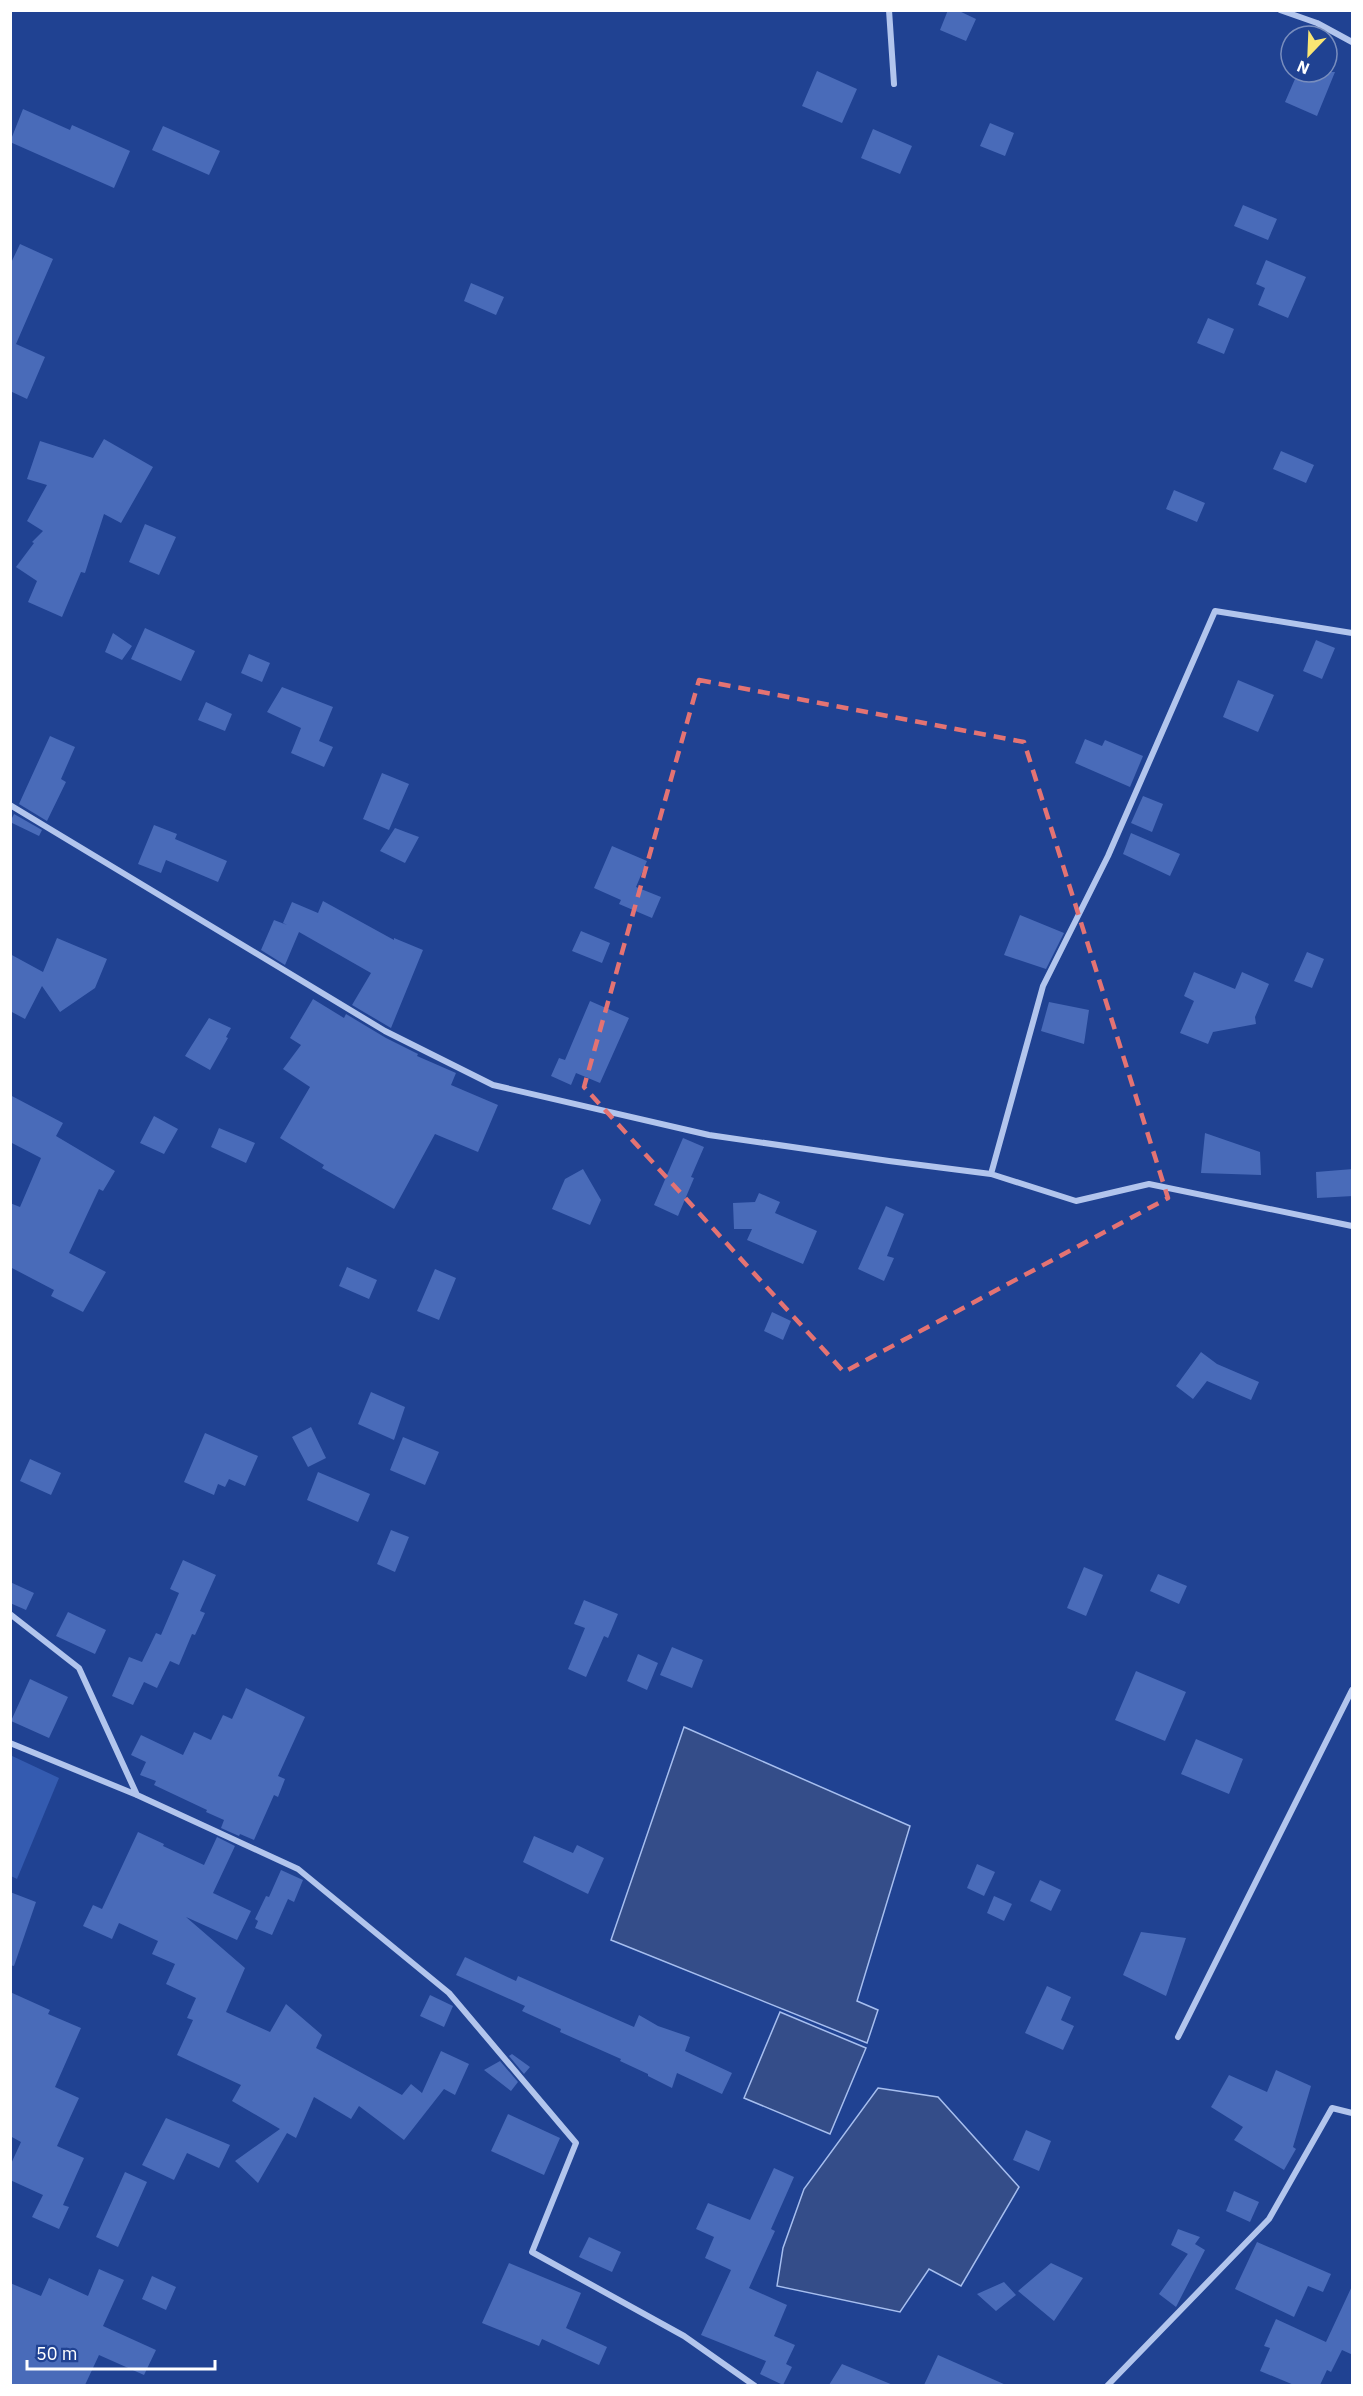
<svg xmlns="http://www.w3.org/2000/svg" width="1363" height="2396" viewBox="0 0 1363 2396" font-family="'IBM Plex Sans',sans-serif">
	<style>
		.green { fill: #345bb0 }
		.water { fill: #344d89; stroke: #a6beef; stroke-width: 1.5 }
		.building { fill: #496bb9 }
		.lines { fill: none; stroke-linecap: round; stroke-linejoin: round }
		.minor { stroke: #b2c5ed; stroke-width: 6 }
		.marked { fill: none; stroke: #e47373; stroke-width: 4.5; stroke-dasharray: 12 8; stroke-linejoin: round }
	</style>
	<rect width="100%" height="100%" fill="#204292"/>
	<path class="green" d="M10 1755 59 1778 17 1879 11 1876Z"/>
	<path class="water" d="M684 1727 910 1826 857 2001 878 2010 867 2043 611 1940Z
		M780 2012 866 2048 830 2134 744 2098Z
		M878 2088 938 2097 1019 2187 961 2286 929 2269 900 2312 777 2286 783 2248 804 2189Z"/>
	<path class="building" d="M948 10H957L976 19 966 41 940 30Z
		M817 71 857 89 842 123 802 106Z
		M1298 72H1335L1317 116 1285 102Z
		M23 109 70 130 72 125 130 151 114 188 10 142Z
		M990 123 1014 133 1005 156 980 146Z
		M163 126 220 151 209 175 152 150Z
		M873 129 912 146 900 174 861 158Z
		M1243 205 1277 219 1268 240 1234 226Z
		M20 244 53 259 16 344 45 357 27 399 10 391V265Z
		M1266 260 1306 277 1288 318 1258 305 1265 288 1256 284Z
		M471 283 504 297 496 315 464 301Z
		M1208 318 1234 329 1224 354 1197 343Z
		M104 439 153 467 121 523 104 514 85 573 81 572 62 617 28 602 37 581 16 567 34 543 32 542 43 531 27 521 47 485 27 479 40 441 93 458Z
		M1281 451 1314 465 1306 483 1273 469Z
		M1174 490 1205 503 1197 522 1166 509Z
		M145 524 176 537 159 575 129 562Z
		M145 628 195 651 181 681 131 659Z
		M113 633 132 646 122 660 105 652Z
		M1316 640 1335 648 1322 679 1303 671Z
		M249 654 270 663 262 682 241 673Z
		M1238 680 1274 695 1258 732 1223 717Z
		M282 687 333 707 319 741 333 747 324 767 291 753 301 728 267 712Z
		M206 702 232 714 225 731 198 720Z
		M50 736 75 747 61 779 66 782 47 821 19 804Z
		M1085 739 1102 746 1105 740 1143 756 1130 787 1075 763Z
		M382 773 409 784 389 830 363 819Z
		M1143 796 1163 804 1152 832 1131 823Z
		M14 814 42 830 39 836 10 822Z
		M154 825 177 834 175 839 227 861 218 882 166 860 161 873 138 864Z
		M395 828 419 837 405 863 380 851Z
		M1131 833 1180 854 1170 876 1123 854Z
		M612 846 647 861 636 887 661 897 652 918 619 904 621 900 594 888Z
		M323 901 394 940V938L423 950 391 1028 352 1005 371 973 299 932 285 965 261 950 274 920 287 925 283 923 292 902 318 913Z
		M1020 915 1064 933 1046 969 1004 955Z
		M581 931 610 943 602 963 572 951Z
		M57 938 107 959 95 988 60 1012 42 986 25 1019 10 1011V954L43 972Z
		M1307 952 1324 959 1312 988 1294 981Z
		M1194 972 1235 989 1242 972 1269 984 1255 1017 1256 1024 1213 1032 1208 1044 1180 1033 1194 1001 1184 996Z
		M313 999 344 1018 346 1014 386 1038 418 1054 417 1056 456 1073 451 1085 498 1105 478 1152 435 1134 394 1209 322 1168 324 1165 280 1138 310 1087 283 1069 301 1045 290 1038Z
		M590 1001 629 1018 600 1083 576 1073 571 1085 551 1076 559 1058 565 1060Z
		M1049 1002 1089 1010 1084 1044 1041 1031Z
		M209 1018 231 1028 226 1037 228 1038 210 1070 185 1056Z
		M10 1095 63 1123 56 1136 115 1171 103 1191 99 1189 69 1253 106 1272 83 1312 51 1296 54 1290 10 1267V1203L20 1207 41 1158 10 1142Z
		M154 1116 178 1129 164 1154 140 1143Z
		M219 1128 255 1143 246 1163 211 1147Z
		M1205 1133 1260 1152 1261 1175 1201 1173Z
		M683 1138 704 1147 691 1177 694 1178 678 1216 654 1205Z
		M583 1169 601 1200 590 1225 552 1209 565 1179Z
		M1353 1169V1196L1317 1198 1316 1172Z
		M759 1193 780 1202 775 1213 817 1231 803 1264 747 1240 752 1229H734L733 1203 755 1202Z
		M886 1206 904 1214 887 1256 894 1258 884 1281 858 1269Z
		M347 1267 377 1280 369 1299 339 1286Z
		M435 1269 456 1278 439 1320 417 1311Z
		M772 1312 791 1321 783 1340 764 1331Z
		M1201 1352 1217 1364 1259 1382 1251 1400 1207 1381 1193 1399 1176 1386Z
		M371 1392 405 1407 394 1440 358 1424Z
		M311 1427 326 1458 308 1467 292 1437Z
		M205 1433 258 1456 245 1486 229 1479 225 1487 218 1484 214 1495 184 1482Z
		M403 1437 439 1452 425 1485 390 1470Z
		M30 1459 61 1473 51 1495 20 1481Z
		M318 1472 370 1494 358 1522 307 1500Z
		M391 1530 409 1537 395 1572 377 1564Z
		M183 1560 216 1575 200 1611 205 1613 195 1635 192 1634 179 1665 170 1661 157 1688 144 1682 133 1705 112 1696 129 1657 142 1662 156 1633 161 1635 179 1593 170 1589Z
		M1084 1567 1103 1575 1086 1616 1067 1608Z
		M1158 1574 1187 1586 1179 1604 1150 1591Z
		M10 1582 34 1593 26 1610 10 1603Z
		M584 1600 618 1614 608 1638 604 1636 586 1677 568 1669 585 1628 574 1624Z
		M68 1612 106 1630 95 1654 56 1636Z
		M672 1647 703 1660 692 1688 660 1675Z
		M638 1654 658 1663 647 1690 627 1681Z
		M1136 1671 1186 1692 1165 1741 1115 1720Z
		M30 1679 68 1697 49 1738 11 1721Z
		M246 1688 305 1717 278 1776 285 1779 278 1797 274 1795 254 1840 240 1834 239 1836 221 1828 224 1820 206 1812 207 1810 154 1785 156 1781 140 1775 146 1762 131 1755 141 1735 183 1755 194 1732 211 1740 223 1715 232 1719Z
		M1196 1739 1243 1759 1229 1794 1181 1774Z
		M138 1832 164 1844 163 1846 204 1865 217 1837 235 1846 213 1893 251 1911 237 1940 186 1917 245 1968 226 2012 270 2032 286 2004 322 2035 316 2048 402 2095 411 2084 422 2093 441 2051 469 2064 455 2095 444 2089 404 2140 359 2106 351 2119 314 2097 296 2138 287 2133 258 2183 235 2161 280 2129 232 2101 241 2085 177 2055 193 2020 187 2018 196 1998 166 1984 175 1964 152 1954 158 1941 119 1923 112 1939 83 1926 93 1905 102 1909Z
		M534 1836 573 1853 577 1845 604 1858 588 1894 523 1862Z
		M977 1864 995 1872 984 1896 967 1888Z
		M281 1870 303 1880 294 1902 288 1899 272 1935 255 1928 258 1921 255 1919 266 1896 269 1897Z
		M1040 1880 1061 1890 1051 1911 1030 1901Z
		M10 1892 36 1902 14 1966 10 1965Z
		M994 1896 1012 1904 1004 1921 987 1913Z
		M1141 1932 1186 1938 1166 1996 1123 1975Z
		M465 1957 516 1981 518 1976 634 2027 639 2015 658 2026 690 2037 685 2051 732 2073 722 2094 677 2073 672 2088 648 2076V2074L620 2061 621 2059 560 2032 561 2029 522 2011 525 2006 456 1975Z
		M1047 1986 1071 1997 1061 2020 1074 2026 1063 2050 1025 2033Z
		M10 1992 50 2010 48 2014 81 2028 55 2087 79 2098 57 2146 84 2158 63 2205 69 2207 59 2229 32 2217 43 2195 10 2180V2166L21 2142 10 2136Z
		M430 1995 453 2006 444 2027 420 2016Z
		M512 2054 530 2067 524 2074 509 2056Z
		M500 2061 518 2082 511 2091 484 2070Z
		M1276 2070 1311 2086 1293 2147 1296 2149 1284 2170 1234 2140 1243 2127 1211 2107 1229 2075 1267 2092Z
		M508 2114 560 2138 544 2175 491 2151Z
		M166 2118 230 2145 219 2168 187 2153 174 2180 142 2165Z
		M1026 2130 1051 2141 1039 2171 1013 2160Z
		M774 2168 794 2177 771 2229 775 2231 749 2288 787 2305 774 2336 795 2345 786 2364 792 2367 783 2385 760 2374 766 2361 701 2335 731 2270 705 2258 714 2237 696 2229 708 2203 750 2220Z
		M125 2172 147 2182 118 2247 96 2237Z
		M1234 2191 1259 2202 1250 2222 1226 2211Z
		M1178 2229 1200 2237 1188 2254 1171 2245Z
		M589 2237 621 2252 612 2272 579 2257Z
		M1257 2242 1331 2274 1323 2292 1308 2286 1294 2317 1235 2289Z
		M1195 2244 1205 2250 1176 2307 1159 2294Z
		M509 2263 581 2293 566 2328 607 2347 599 2365 542 2339 539 2346 482 2323Z
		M1051 2263 1083 2278 1054 2321 1018 2291Z
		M99 2269 124 2280 103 2326 156 2350 144 2375 99 2355 85 2385H10V2283L41 2296 49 2278 88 2296Z
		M152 2276 176 2287 166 2310 142 2299Z
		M1004 2282 1016 2295 996 2311 977 2294Z
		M1353 2284V2355L1342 2350 1331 2372 1327 2370 1320 2385H1294L1260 2371 1270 2348 1264 2346 1276 2319 1326 2342Z
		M938 2355 1006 2385H924Z
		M842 2364 893 2385H829Z"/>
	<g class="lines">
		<path class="minor" d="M889 10 894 84
			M1280 10 1317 23 1352 42
			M10 805 385 1031 493 1085 709 1135 889 1161 991 1174 1076 1201 1149 1184 1352 1226
			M991 1174 1043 986 1108 856 1215 611 1352 633
			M10 1614 79 1668 137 1795
			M10 1743 137 1795 298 1869 449 1993 576 2143 532 2252 684 2336 755 2386
			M1178 2037 1352 1690
			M1107 2386 1269 2219 1332 2108 1352 2113"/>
	</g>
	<path class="marked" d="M699 680 1024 742 1168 1198 844 1372 584 1087Z"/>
	<rect width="1363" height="2396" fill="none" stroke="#ffffff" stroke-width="24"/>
	<g transform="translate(1309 54) rotate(203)"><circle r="28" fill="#204292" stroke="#798ebe" stroke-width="1.5"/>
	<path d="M0-4.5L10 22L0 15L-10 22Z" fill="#fae673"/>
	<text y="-9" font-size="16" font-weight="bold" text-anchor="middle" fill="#ffffff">N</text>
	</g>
	<path d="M27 2360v9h188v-9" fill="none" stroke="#ffffff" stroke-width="3"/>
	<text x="36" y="2360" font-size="18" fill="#ffffff" stroke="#204292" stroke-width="4.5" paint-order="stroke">50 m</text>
</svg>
